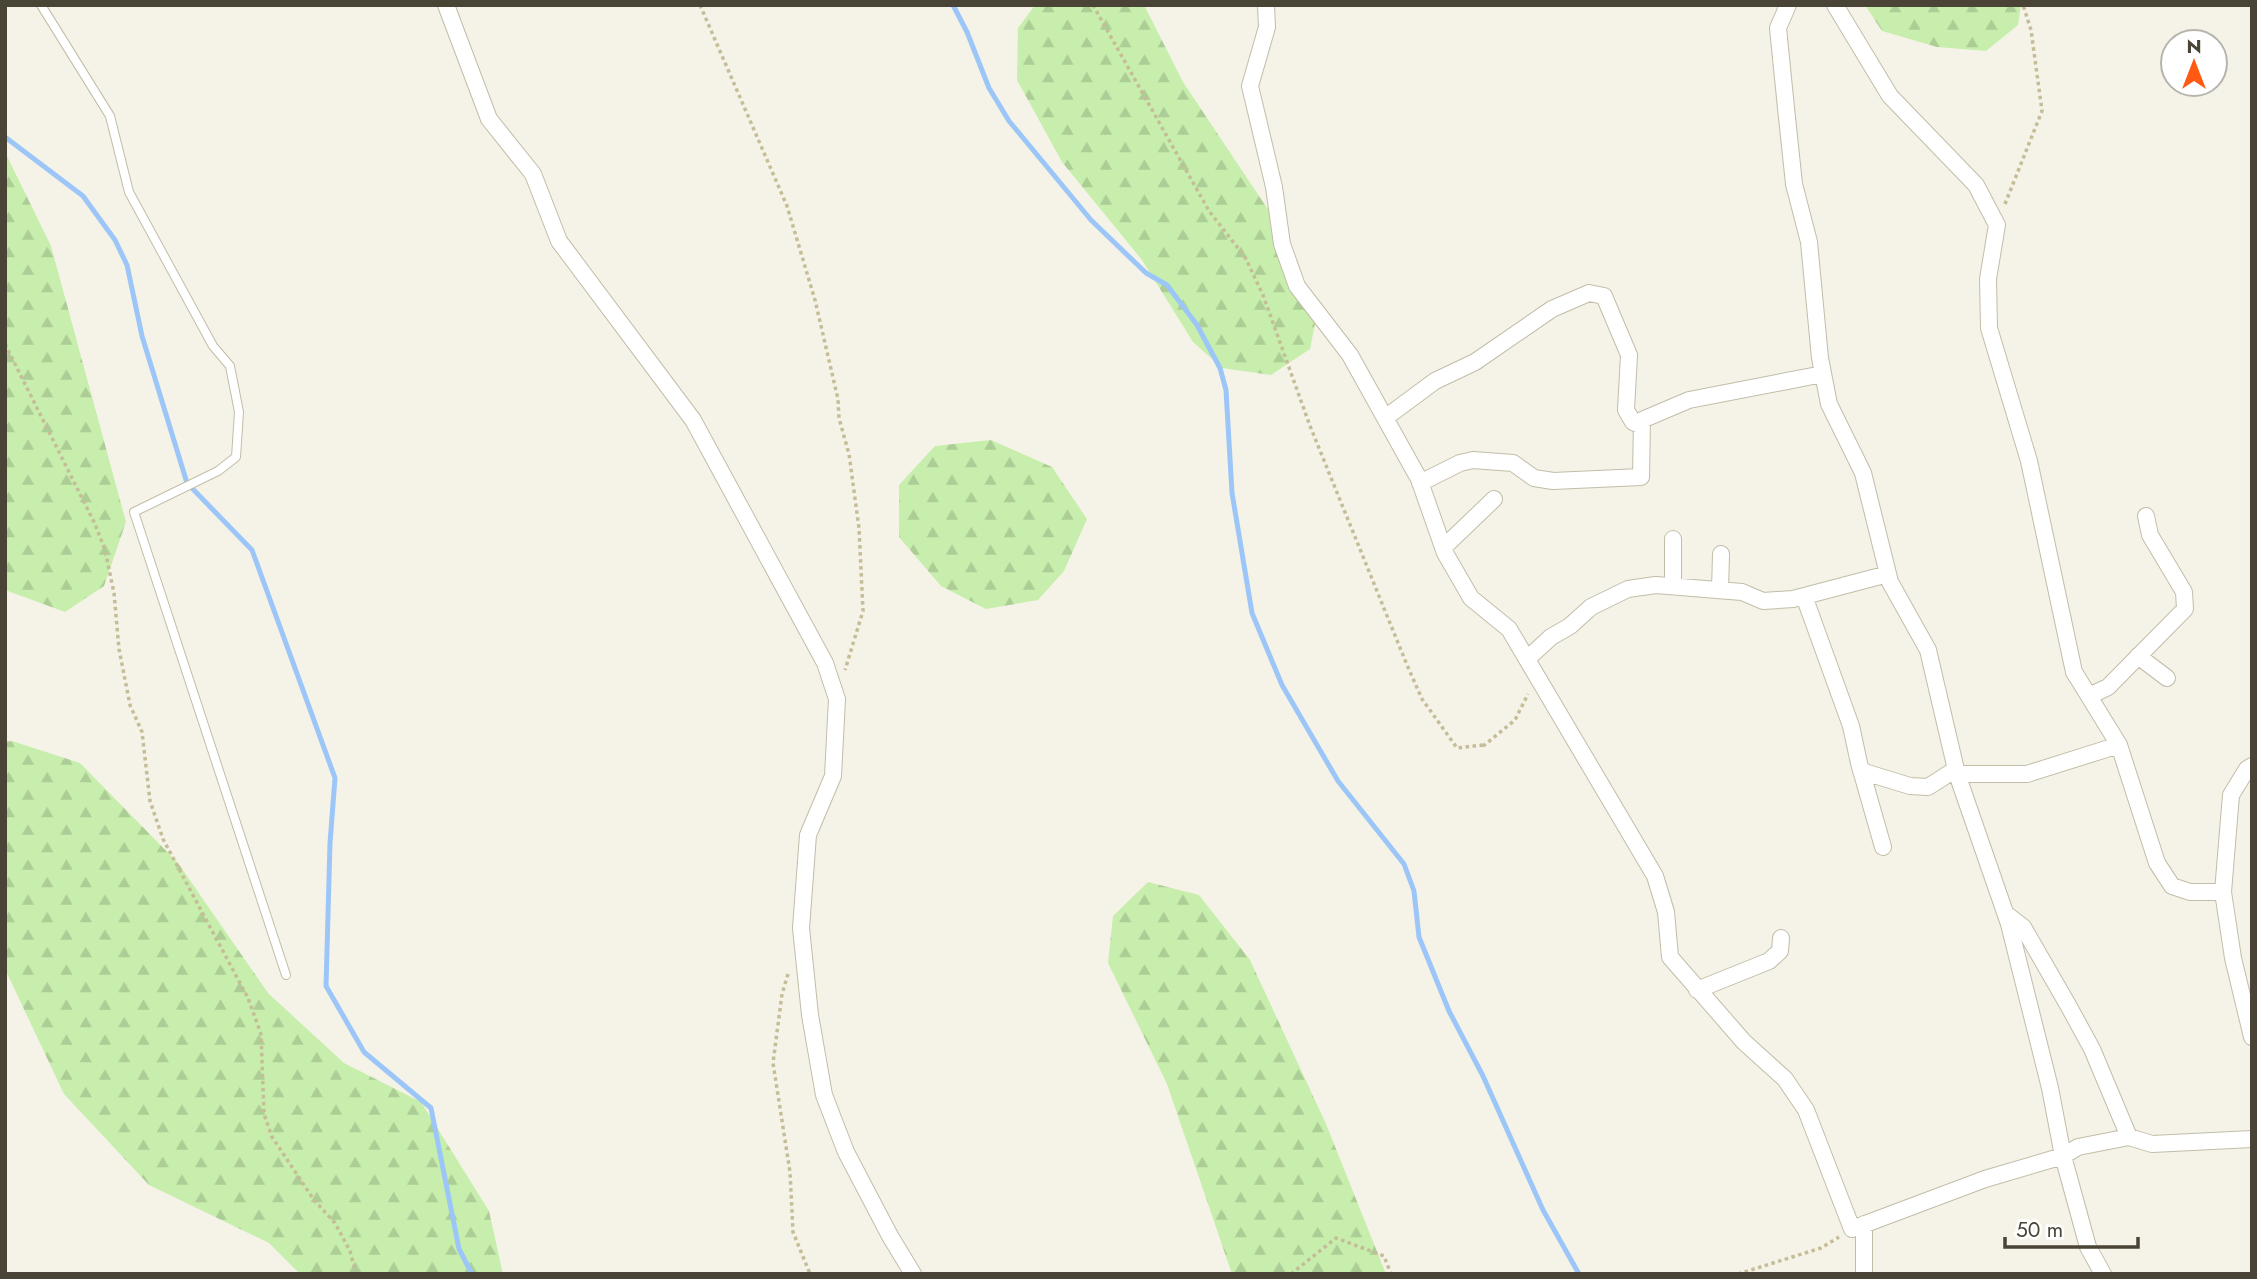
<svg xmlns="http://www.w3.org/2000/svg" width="2257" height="1279" viewBox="0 0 2257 1279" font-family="Jost,sans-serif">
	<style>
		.forest { fill: url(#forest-firs) }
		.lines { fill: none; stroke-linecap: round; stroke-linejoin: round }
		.stream { stroke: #9dc6f8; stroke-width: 5 }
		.service-casing { stroke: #c2bda8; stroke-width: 10 }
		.minor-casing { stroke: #c2bda8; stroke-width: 18 }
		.path { stroke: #c5bc98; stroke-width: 3.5; stroke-dasharray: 3.5 3.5; stroke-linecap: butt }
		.service { stroke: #fff; stroke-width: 8 }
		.minor { stroke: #fff; stroke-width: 16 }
	</style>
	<defs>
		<pattern id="forest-firs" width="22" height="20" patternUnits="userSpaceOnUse" patternTransform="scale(1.75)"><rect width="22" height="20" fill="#c7eeac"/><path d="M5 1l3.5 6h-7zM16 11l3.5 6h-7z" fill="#accd95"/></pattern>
	</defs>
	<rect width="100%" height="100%" fill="#f5f3e7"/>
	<path class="forest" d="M1035 5H1144L1183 82 1279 226 1317 314 1310 349 1271 375 1222 368 1193 342 1142 260 1062 162 1017 80 1018 28Z
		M1865 5H2021L2018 25 1986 51 1937 47 1882 31Z
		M5 152 51 246 126 522 104 586 65 612 5 590Z
		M991 440 1052 467 1087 519 1064 571 1038 600 986 609 941 586 899 537V485L935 446Z
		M12 741 80 763 178 863 268 993 344 1063 421 1102 489 1211 503 1274H300L269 1243 149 1185 64 1094 5 969V742Z
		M1148 882 1199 895 1250 960 1326 1124 1386 1274H1232L1167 1084 1108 963 1113 916Z"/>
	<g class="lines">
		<path class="stream" d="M953 5 967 32 989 88 1009 121 1091 220 1146 273 1167 285 1197 325 1220 368 1226 390 1232 493 1252 613 1282 685 1338 781 1404 864 1414 891 1419 937 1449 1011 1483 1076 1543 1210 1579 1274
			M5 137 83 196 115 240 127 265 142 336 187 483 252 550 335 778 330 843 326 986 364 1052 431 1108 459 1249 472 1274"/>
		<g class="service-casing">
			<path id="service" d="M41 5 110 116 129 192 213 346 230 366 239 412 236 457 218 471 134 512 286 975"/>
		</g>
		<g class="minor-casing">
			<path id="minor" d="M446 5 489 119 533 174 559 241 693 420 825 663 837 699 833 776 808 835 801 928 810 1015 824 1095 846 1152 890 1236 913 1274
				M1266 5 1267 27 1250 86 1274 187 1282 244 1297 286 1350 355 1419 479 1445 553 1471 598 1509 629 1655 876 1666 912 1670 957 1744 1042 1785 1079 1806 1110 1852 1229 1985 1179 2063 1156 2078 1147 2129 1137 2152 1144 2252 1139
				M1788 5 1778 28 1786 108 1794 184 1809 242 1820 358 1829 404 1863 473 1890 582 1928 650 1957 774 2009 924 2050 1088 2063 1156 2088 1247 2103 1274
				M1835 5 1890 96 1976 185 1997 225 1988 279 1989 328 2029 461 2074 672 2119 745 2157 863 2172 886 2190 892H2223
				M1385 418 1435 381 1475 362 1552 309 1589 293 1604 296 1629 355 1626 410 1633 422 1642 426
				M1420 483 1460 463 1473 460 1513 463 1534 478 1553 481 1641 477 1642 420 1689 400 1823 374
				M1443 548 1494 499
				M1673 586V539
				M1720 590 1721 554
				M1804 596 1851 726 1859 763 1883 847
				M2138 656 2167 678
				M1527 659 1551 637 1570 626 1591 607 1628 589 1656 585 1742 592 1763 601 1793 599 1888 574
				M2089 696 2108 687 2185 609 2184 592 2150 535 2146 516
				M2252 766 2247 769 2231 795 2223 892 2233 958 2252 1037
				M1861 771 1910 786 1928 787 1956 769
				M1957 774H2027L2119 745
				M2005 913 2023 927 2068 1005 2092 1049 2129 1137
				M1697 990 1769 961 1780 951 1781 938
				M1864 1224V1274"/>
		</g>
		<path class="path" d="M700 5 787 206 815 300 838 399 839 418 849 454 859 528 863 611 845 670
			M1093 5 1209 211 1245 257 1263 295 1310 426 1407 665 1422 699 1457 748 1483 745 1482 747 1515 720 1528 694
			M2005 204 2042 111 2031 30 2023 5
			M5 344 95 524 105 550 114 593 119 649 130 705 142 732 150 801 163 839 248 998 261 1034 264 1114 272 1137 314 1200 335 1223 350 1251 356 1274
			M788 974 782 994 773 1063 790 1172 793 1232 810 1274
			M1291 1274 1336 1238 1384 1256 1391 1274
			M1738 1274 1821 1248 1839 1237"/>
		<use href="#service" class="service"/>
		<use href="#minor" class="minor"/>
	</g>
	<rect width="2257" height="1279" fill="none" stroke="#494435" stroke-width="14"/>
	<g transform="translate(2194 63)"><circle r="33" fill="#ffffff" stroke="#b6b4ae" stroke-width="2"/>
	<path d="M0-5L12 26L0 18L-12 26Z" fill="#ff5914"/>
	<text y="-10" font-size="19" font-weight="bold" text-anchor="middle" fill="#494435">N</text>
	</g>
	<path d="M2005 1237v10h133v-10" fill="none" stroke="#494435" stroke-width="3.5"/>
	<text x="2016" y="1237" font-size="21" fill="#494435" stroke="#ffffff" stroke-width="5" paint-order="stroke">50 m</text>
</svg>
